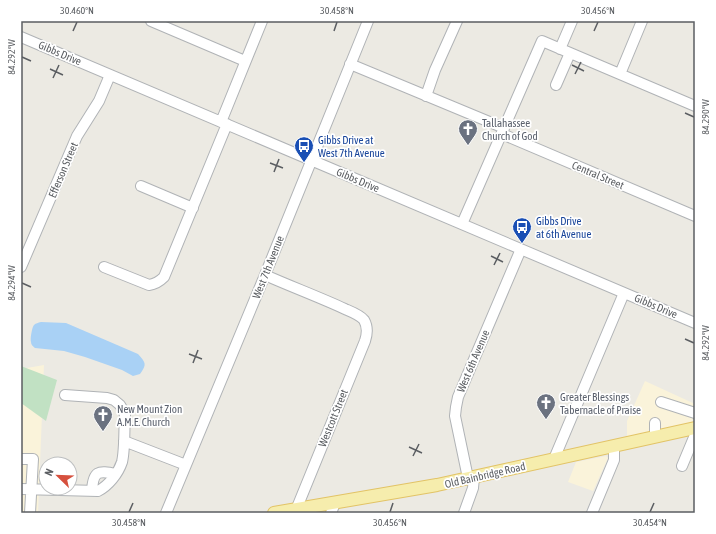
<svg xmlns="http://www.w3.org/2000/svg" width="716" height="534" viewBox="0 0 716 534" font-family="'Asap Condensed',sans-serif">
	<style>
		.commercial { fill: #faf3da }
		.green { fill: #c1e1c3 }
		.water { fill: #a9d1f5 }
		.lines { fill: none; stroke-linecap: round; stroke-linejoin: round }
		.minor-casing { stroke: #b0b3b6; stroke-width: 12 }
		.major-casing { stroke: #e2c366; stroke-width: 14 }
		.minor { stroke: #fff; stroke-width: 10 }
		.major { stroke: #f6edad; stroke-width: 12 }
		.ticks { fill: none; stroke: #5b5e62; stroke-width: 1.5 }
		.labels { text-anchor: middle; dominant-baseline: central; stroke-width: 3.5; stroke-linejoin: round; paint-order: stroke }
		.street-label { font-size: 11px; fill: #5b5e62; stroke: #fff }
		.worship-label { font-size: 11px; fill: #5b616d; stroke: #fff; text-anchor: start }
		.transit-label { font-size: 11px; fill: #164399; stroke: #fff; text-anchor: start }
		.neatline { fill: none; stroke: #5b5e62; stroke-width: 1.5 }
		.ticks-label { font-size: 10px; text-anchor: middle; fill: #5b5e62 }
	</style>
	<rect width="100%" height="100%" fill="#eceae3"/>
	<path class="commercial" d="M44 365 38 513H21V369Z
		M645 381 695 404 693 416 692 424 627 438V421Z
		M606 456 608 458 593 491 568 482 576 462Z"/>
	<path class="green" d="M21 366 57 380 46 421 21 403Z"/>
	<path class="water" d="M41 322 66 323 138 354C146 363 147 364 140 374L133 376 122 370 85 357 64 351 35 348C33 346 31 345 31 342 30 339 32 327 34 325 36 323 38 323 41 322Z"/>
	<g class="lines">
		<g class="minor-casing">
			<path id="minor" d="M151 21 245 61
				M21 37 695 323
				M560 49 572 21
				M350 64 504 128
				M620 74 642 21
				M556 85 570 53
				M426 96 435 70 457 21
				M221 122 262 21
				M502 134 695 216
				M141 186 193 208
				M462 224 542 41 695 106
				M21 267 77 136 99 101 110 75
				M104 267 149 285C156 284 160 281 164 277L227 124
				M265 275C292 287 319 297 345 309 352 312 360 315 364 320 368 327 367 335 365 341L296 510
				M661 402 695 413
				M655 423V437
				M124 441 186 465
				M21 459H33L30 513
				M554 459 624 293
				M682 466 695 435
				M468 478 455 416 456 407 458 397 521 249
				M21 489 98 491C108 486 118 474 122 462 125 450 124 428 125 415L123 410 120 405 114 400 107 398 65 395
				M92 491C93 471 98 470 116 474
				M166 513 265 275 368 21
				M331 513 335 503
				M464 513 473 488 474 477
				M592 513 614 460V446"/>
		</g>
		<g class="major-casing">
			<path id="major" d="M274 513 437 485 695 428"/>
		</g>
		<use href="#minor" class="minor"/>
		<use href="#major" class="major"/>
	</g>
	<path class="ticks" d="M73 31 77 22M334 31 337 22M594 31 598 22M22 57 31 61M572 65 584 71M50 69 63 75M575 74 581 62M53 78 59 65M685 113 694 117M270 163 283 168M274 172 279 159M491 256 503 262M494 265 500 253M22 283 31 287M685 339 694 343M189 354 202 359M193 363 198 350M409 447 422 453M413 456 419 444M129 512 133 503M390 512 393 503M650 512 654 503"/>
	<defs>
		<g id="church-pin" transform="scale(1)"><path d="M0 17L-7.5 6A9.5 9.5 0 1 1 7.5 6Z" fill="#6b7280" stroke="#fff"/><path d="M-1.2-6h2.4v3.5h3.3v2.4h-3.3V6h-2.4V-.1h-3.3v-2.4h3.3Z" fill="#fff"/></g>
		<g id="bus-pin" transform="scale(1)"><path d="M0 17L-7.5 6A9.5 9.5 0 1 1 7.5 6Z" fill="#1a4fb4" stroke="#fff"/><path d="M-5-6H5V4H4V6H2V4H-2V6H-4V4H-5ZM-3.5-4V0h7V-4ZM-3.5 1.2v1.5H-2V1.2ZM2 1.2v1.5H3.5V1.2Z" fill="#fff"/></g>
	</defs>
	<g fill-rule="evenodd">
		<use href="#church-pin" x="468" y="129"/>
		<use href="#bus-pin" x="304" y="146"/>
		<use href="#bus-pin" x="522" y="227"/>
		<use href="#church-pin" x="546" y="403"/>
		<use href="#church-pin" x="103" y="415"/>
	</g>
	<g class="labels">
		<g class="street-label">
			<text transform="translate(60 53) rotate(23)">Gibbs Drive</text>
			<text transform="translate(63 170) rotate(-67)">Efferson Street</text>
			<text transform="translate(598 175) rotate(23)">Central Street</text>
			<text transform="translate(358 180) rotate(23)">Gibbs Drive</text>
			<text transform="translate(268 267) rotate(-68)">West 7th Avenue</text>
			<text transform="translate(656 306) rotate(23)">Gibbs Drive</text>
			<text transform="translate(473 361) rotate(-67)">West 6th Avenue</text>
			<text transform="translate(333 418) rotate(-68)">Westcott Street</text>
			<text transform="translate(485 475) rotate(-13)">Old Bainbridge Road</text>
		</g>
		<g class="worship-label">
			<text x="482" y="123">Tallahassee<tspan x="482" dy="13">Church of God</tspan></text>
			<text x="560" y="397">Greater Blessings<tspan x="560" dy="13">Tabernacle of Praise</tspan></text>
			<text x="117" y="409">New Mount Zion<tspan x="117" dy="13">A.M.E. Church</tspan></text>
		</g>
		<g class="transit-label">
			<text x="318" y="140">Gibbs Drive at<tspan x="318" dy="13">West 7th Avenue</tspan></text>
			<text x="536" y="221">Gibbs Drive<tspan x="536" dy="13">at 6th Avenue</tspan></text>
		</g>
	</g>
	<rect width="716" height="534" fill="none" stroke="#ffffff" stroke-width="44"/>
	<g transform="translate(58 476) rotate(293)"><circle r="19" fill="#ffffff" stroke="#bdbfc0"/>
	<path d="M0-3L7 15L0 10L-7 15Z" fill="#d6503e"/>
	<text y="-6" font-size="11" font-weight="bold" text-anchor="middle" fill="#5b5e62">N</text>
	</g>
	<rect x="22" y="22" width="672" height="490" class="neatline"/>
	<g class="ticks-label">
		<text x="77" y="14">30.460°N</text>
		<text x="337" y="14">30.458°N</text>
		<text x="598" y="14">30.456°N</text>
		<text transform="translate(11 57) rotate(-90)" y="4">84.292°W</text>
		<text transform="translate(705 117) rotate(-90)" y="4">84.290°W</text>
		<text transform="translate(11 283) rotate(-90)" y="4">84.294°W</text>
		<text transform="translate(705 343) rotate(-90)" y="4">84.292°W</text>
		<text x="129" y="526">30.458°N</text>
		<text x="390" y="526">30.456°N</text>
		<text x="650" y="526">30.454°N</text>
	</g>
</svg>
